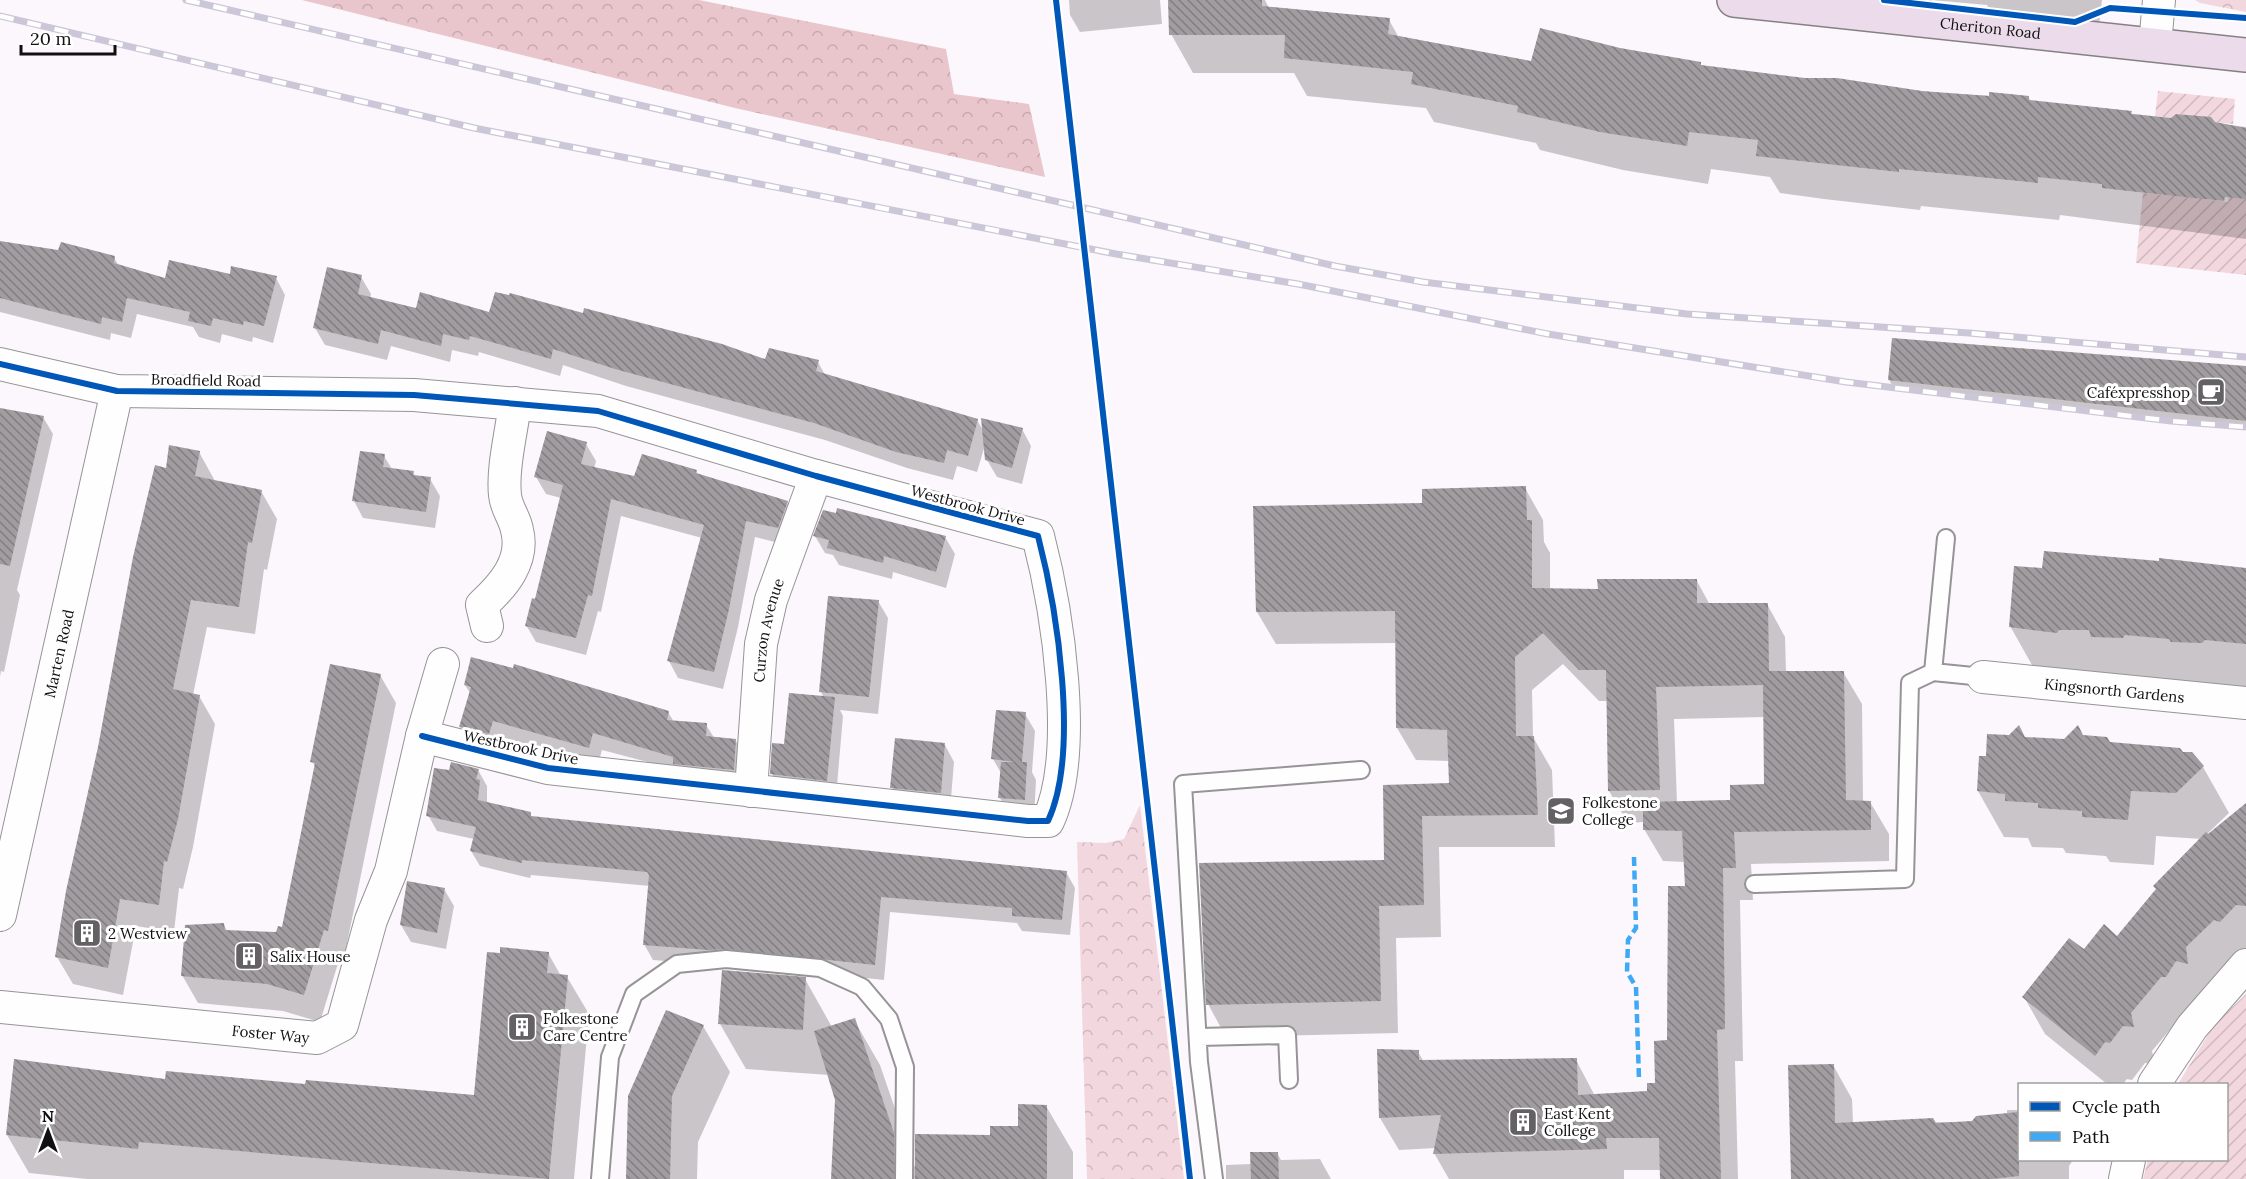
<svg xmlns="http://www.w3.org/2000/svg" width="2246" height="1179" viewBox="0 0 2246 1179" font-family="Lora,serif">
	<style>
		.forest { fill: url(#forest-crowns) }
		.park { fill: url(#park-crowns) }
		.garden { fill: url(#garden-furrows) }
		.shadow { fill: #0003; fill-rule: evenodd }
		.building { fill: url(#building-back-hatch) }
		.lines { fill: none; stroke-linecap: round; stroke-linejoin: round }
		.lane-casing { stroke: #969496; stroke-width: 20 }
		.street-casing { stroke: #969496; stroke-width: 34 }
		.primary-casing { stroke: #848184; stroke-width: 36 }
		.lane { stroke: #fffeff; stroke-width: 16 }
		.street { stroke: #fffeff; stroke-width: 32 }
		.primary { stroke: #ecdbea; stroke-width: 33 }
		.rail-casing { stroke: #ccc7d8; stroke-width: 7 }
		.rail { stroke: #fff; stroke-width: 4.5; stroke-dasharray: 14; stroke-linecap: butt }
		.quiet { stroke: #3fa9f5; stroke-width: 4.5; stroke-dasharray: 9 4.5; stroke-linecap: butt }
		.cycleway-casing { stroke: #fff; stroke-width: 10 }
		.cycleway { stroke: #0057b8; stroke-width: 6 }
		.labels { text-anchor: middle; dominant-baseline: central; stroke-width: 6; stroke-linejoin: round; paint-order: stroke }
		.street-label { font-size: 15px; fill: #101010; stroke: #fff }
		.poi-label { font-size: 15px; fill: #101010; stroke: #fff; text-anchor: start }
	</style>
	<defs>
		<pattern id="forest-crowns" width="20" height="18" patternUnits="userSpaceOnUse" patternTransform="scale(1.5)"><rect width="20" height="18" fill="#e9c6cb"/><path d="M2 6a3 3 0 1 1 6 0M12 15a3 3 0 1 1 6 0" fill="none" stroke="#c7a9ad"/></pattern>
		<pattern id="park-crowns" width="20" height="18" patternUnits="userSpaceOnUse" patternTransform="scale(1.5)"><rect width="20" height="18" fill="#f2d8de"/><path d="M2 6a3 3 0 1 1 6 0M12 15a3 3 0 1 1 6 0" fill="none" stroke="#ceb8bd"/></pattern>
		<pattern id="garden-furrows" width="10" height="10" patternUnits="userSpaceOnUse" patternTransform="scale(1.5)"><rect width="10" height="10" fill="#f2d8de"/><path d="M-1 1l2-2M0 10L10 0M9 11l2-2" fill="none" stroke="#ceb8bd"/></pattern>
		<pattern id="building-back-hatch" width="6" height="6" patternUnits="userSpaceOnUse" patternTransform="scale(1.5)"><rect width="6" height="6" fill="#a09ca0"/><path d="M-1 5l2 2M0 0l6 6M5-1l2 2" fill="none" stroke="#817e81"/></pattern>
	</defs>
	<rect width="100%" height="100%" fill="#fcf7fc"/>
	<path class="forest" d="M302 0H699L946 49 954 94 1029 104 1045 177 735 108Z"/>
	<path class="park" d="M2195 0H2246V12L2200 3Z
		M1140 805 1184 1179H1087L1077 842 1106 843 1124 839Z"/>
	<path class="garden" d="M2158 91 2235 99 2233 124 2190 120 2186 115 2176 114 2171 118 2155 116Z
		M2168 180 2206 185 2204 199 2228 202 2231 180 2236 198 2246 199V275L2136 263 2143 193 2166 195Z
		M2246 994V1179H2143L2148 1160H2226V1084H2178L2214 1025Z"/>
	<path class="shadow" d="M1069 0H1160L1162 24 1080 32 1070 15Z
		M1169 0H1265L1269 8 1389 20 1398 36 1532 63 1620 50 1702 67 1922 92 2029 98 2031 102 2246 127V239L2060 215 2059 220 1921 206 1920 210 1824 199 1780 193 1770 177 1711 169 1708 184 1623 170 1540 150 1536 143 1434 122 1426 108 1307 96 1294 73H1193L1171 34Z
		M1880 0H2102L2099 26 1995 19 1987 5 1932 0V5Z
		M0 243 37 251 38 247 59 252 114 258 119 266 166 280 231 275 276 278 285 295 273 343 253 337 252 342 222 334 220 343 199 337 193 327 137 314 131 338 111 333 110 340 0 312Z
		M361 277 371 294 370 299 417 310 491 314 766 361 818 362 825 375 977 420 984 432 1022 429 1031 446 1022 484 997 477 987 460 985 445 977 472 957 466 953 480 907 468 825 440 626 386 563 365 560 376 479 352 478 356 452 350 450 362 391 346 387 360 325 345 315 328Z
		M2246 368V428L1894 388 1889 380Z
		M0 409 43 417 53 434 17 590 20 595 4 672 1 671 0 677Z
		M586 444 596 461 594 469 635 478 696 471 699 476 787 502 797 519 787 545 755 537 738 627 723 689 678 678 669 661 702 538 621 516 601 612 598 611 586 655 536 642 526 625 537 601 561 498 546 494 536 477Z
		M199 452 215 481 261 491 277 519 267 570 264 569 255 634 207 627 193 695 199 696 215 724 193 847 183 889 179 888 174 932 136 926 123 995 73 984 57 957 167 470Z
		M384 456 392 469 413 472 416 477 430 479 440 496 435 528 363 518 354 501Z
		M1525 488 1543 520 1544 542 1550 553V590L1600 591 1697 581 1710 605 1767 604 1785 637 1786 672H1843L1862 704 1863 802H1870L1889 834V861L1751 864 1753 900H1740L1743 1061H1735L1738 1179H1661V1170H1624V1179H1449L1434 1153 1435 1148 1399 1150 1380 1118 1418 1052 1424 1062 1576 1060 1595 1096 1649 1093 1656 1084 1669 1042 1687 888 1685 862 1663 861 1644 829V822L1628 823 1609 791 1608 701H1599L1563 664 1532 690 1533 737 1552 770 1555 847H1439L1441 937 1396 938 1398 1033 1226 1037 1208 1004 1386 862 1384 786 1451 784 1450 761 1416 760 1397 728V643L1276 644 1257 612 1255 508 1423 504ZM1765 717V785L1731 802 1677 803 1674 719Z
		M815 536 945 537 955 554 946 588 893 572 892 579 839 565 833 555 825 553Z
		M2246 569V687L2231 685 2228 688 2036 672 2010 626 2044 570Z
		M878 601 888 618 878 714 840 710 843 716 836 797 782 791 772 774 785 746 824 698 821 692Z
		M380 675 396 703 344 958 340 957 320 1022 283 1011 198 1003 182 975 223 924 228 932 277 933 284 929 316 768 312 761Z
		M465 685 668 712 674 722 706 725 715 739 736 741 745 758 743 787 602 750 598 764 502 737 498 751 471 744 461 727 470 693Z
		M1025 714 1035 731 1032 772 1036 780 1034 817 1009 815 1000 798 1001 773 993 759Z
		M2083 736 2110 744 2191 754 2203 767 2229 813 2208 833 2210 835 2246 811V954L2236 957 2206 985 2208 1000 2183 1014 2152 1051 2155 1064 2145 1063 2132 1080 2127 1079 2123 1084H2107L2045 1034 2024 997 2084 952 2118 938 2202 839 2156 836 2154 865 2110 862 2106 856 2066 853 2063 848 2032 847 2028 838 2004 837 1978 791 1987 758 2025 738 2064 741Z
		M945 745 954 762 950 810 902 804 892 787Z
		M478 770 487 786V803L530 814 533 818 1066 872 1075 888 1070 935 1022 931 1017 923 890 912 884 980 737 964 717 965 653 960 644 944 650 886 531 875 530 878 480 866 471 851 474 839 437 831 428 815Z
		M444 889 454 906 446 949 411 942 401 925Z
		M548 953 561 976 567 977 589 1014 574 1179H87L29 1173 7 1135 167 1081 307 1085 476 1097Z
		M805 979 832 1027 854 1020 880 1065 915 1167 1019 1127 1046 1106 1073 1152V1179H832L837 1100 829 1075 746 1069 720 1024Z
		M703 1026 730 1072 698 1142 697 1179H628Z
		M1833 1065 1852 1099 1853 1123 1973 1122 2007 1115V1110H2020V1160H2073L2069 1166V1179H1792Z
		M1277 1153 1281 1160 1320 1159 1331 1179H1226V1165L1252 1164Z"/>
	<path class="building" d="M1168 0H1262V6L1390 18 1388 34 1531 61 1540 28 1620 48 1701 62V65L1805 78H1837L1922 91 1989 96V92L2010 94 2029 96V100L2132 111 2131 114 2171 118 2176 114 2211 117 2215 122 2246 128V199L2225 197 2224 201 2147 193 2102 188V184L2038 177V183L1899 169V172L1801 161 1756 156 1758 140 1689 132 1687 146 1600 132 1517 112 1518 106 1411 84 1413 72 1284 58 1285 35H1169Z
		M0 241 58 250 61 242 115 256 114 263 165 278 169 260 230 274 231 266 277 276 264 326 244 321 243 325 213 318 211 326 188 321 190 312 127 298 122 322 102 317 101 324 0 298Z
		M327 267 362 275 358 294 416 308 420 292 489 312 495 292 509 295 510 293 583 313 584 308 722 344 765 359 769 348 819 360 816 371 978 419 968 456 947 450 944 463 896 452 814 423 615 369 553 349 551 359 470 336 469 340 443 334 441 346 381 330 378 344 313 328Z
		M1892 338 2246 366V421L1888 380Z
		M0 408 44 416 10 566 0 564Z
		M981 418 1023 428 1012 468 985 460Z
		M547 431 587 442 581 464 634 476 642 454 697 470 696 473 788 501 778 528 746 521 729 609 714 672 667 661 704 525 611 499 592 596 588 595 576 638 525 626 532 598 535 599 563 485 534 477Z
		M169 445 200 451 195 476 262 490 252 543 248 542 239 607 191 600 173 689 200 695 178 819 167 862 164 861 159 905 120 899 108 968 55 957 66 891 98 747 133 557 155 465 166 468Z
		M360 451 385 454 383 467 414 471 413 475 431 477 426 512 352 501Z
		M1526 486 1527 520H1532V588L1598 589 1597 579H1697V603H1768L1769 671H1844L1846 800 1871 801V830L1734 832 1736 868H1723L1725 1029 1717 1030 1721 1179H1660L1659 1138H1606L1607 1149 1433 1154 1441 1115 1379 1118 1377 1049 1419 1050V1060L1577 1058 1578 1095 1647 1091V1083H1655L1654 1041 1667 1040 1668 886H1685L1682 831 1643 830V802L1730 800V785L1764 784 1763 685 1656 687 1660 790 1608 791 1606 670H1579L1543 633 1515 657 1516 736H1534L1538 815 1422 816 1424 905 1379 906 1381 1001 1206 1005 1199 863 1384 860 1383 785 1449 783 1447 730 1396 728 1395 611 1256 612 1253 506 1422 503V489Z
		M837 508 946 536 936 572 884 556 883 563 827 548 829 540 813 536 823 510 836 513Z
		M2044 551 2159 561V558L2246 568V644L2205 640 2202 643 2171 642 2169 639 2125 635 2123 638 2091 637 2089 630H2059L2057 633 2009 627 2014 566 2042 568Z
		M828 596 879 600 869 697 819 692Z
		M471 657 513 668 514 664 669 711 667 720 707 723 706 736 736 739 734 770 673 764V757L593 733 589 748 493 721 489 734 459 727 471 687 464 685Z
		M330 664 381 674 328 931 324 930 304 995 267 984 181 976 185 925 224 923 225 930 276 932 278 926 282 927 315 763 310 762Z
		M789 693 835 697 827 781 770 774 772 743 784 744Z
		M996 710 1026 712 1022 762H1027L1025 800 998 798 1001 762H1015L991 759Z
		M2019 725 2025 737 2064 739 2078 725 2083 735 2107 737 2110 742 2180 748 2183 752H2192L2204 766 2176 793 2131 791 2128 820 2082 817V811L2038 808V803L2005 801V794L1977 791 1979 756H1986L1987 734 2009 735Z
		M895 738 945 743 941 793 890 788Z
		M451 762 479 769 476 779 480 780 478 800 531 812V816L1067 871 1062 920 1012 916V908L881 897 875 965 727 949 708 950 643 945 649 875 647 872 522 860V863L470 851 476 827 426 816 434 768 449 770Z
		M2246 803V906L2236 905 2220 922 2214 920 2186 947 2188 964 2176 961 2166 977H2161L2131 1013 2134 1027 2123 1026 2110 1043 2105 1042 2095 1056 2022 997 2069 938 2084 949 2104 924 2117 936 2156 889 2153 886 2206 832 2208 834Z
		M407 881 445 888 437 933 400 925Z
		M500 947 549 952 547 973 568 975 549 1179 139 1142 138 1149 6 1135 14 1059 165 1079 166 1071 305 1084 306 1080 474 1095 487 952 500 953Z
		M722 970 806 977 803 1030 718 1024Z
		M666 1010 704 1025 672 1096 670 1179H626L628 1096Z
		M855 1018 894 1133V1179H831L835 1100 814 1031Z
		M1834 1064 1835 1123 1933 1118 1936 1123 1972 1121 1976 1116 2019 1112V1176L1992 1179H1791L1788 1065Z
		M1018 1104 1047 1105V1179H915V1134L990 1135V1126H1018Z
		M1250 1152H1278L1279 1179H1251Z"/>
	<g class="lines">
		<g class="lane-casing">
			<path id="lane" d="M1933 672 1983 677
				M1754 884 1905 879 1910 683 1933 672 1946 538
				M1199 1037 1287 1035 1289 1080
				M600 1179 610 1057 634 994 677 964 726 959 820 968 862 987 889 1019 905 1067 904 1179
				M1214 1179 1199 1062 1183 784 1361 770"/>
		</g>
		<g class="street-casing">
			<g id="street">
				<path d="M2155 45 2159 0"/>
				<path d="M0 364 117 391 414 395 598 411 816 476 1038 536C1057 609 1080 752 1048 821H1028L548 768 422 736"/>
				<path d="M487 626 482 605C503 586 525 561 517 530 515 518 506 508 505 495 502 468 512 430 515 403"/>
				<path id="s1" d="M1983 677 2246 703"/>
				<path id="s2" d="M751 791 761 644 771 600 816 476"/>
				<path id="s3" d="M0 915 117 391"/>
				<path id="s4" d="M0 1007 317 1038 342 1025 371 920 391 871 422 736 443 664"/>
				<path d="M2154 1084 2192 1027 2246 965"/>
				<path d="M2125 1179 2129 1160"/>
			</g>
		</g>
		<g class="primary-casing">
			<g id="primary">
				<path id="s5" d="M1734 0 2246 55"/>
			</g>
		</g>
		<use href="#lane" class="lane"/>
		<use href="#street" class="street"/>
		<use href="#primary" class="primary"/>
		<g class="rail-casing">
			<path id="rail" d="M186 0 1335 266 1423 282 1687 314 1969 333 2246 357
				M0 16 474 128 1116 254 1298 284 1548 334 1846 382 2171 421 2246 427"/>
		</g>
		<use href="#rail" class="rail"/>
		<path class="quiet" d="M1634 857 1636 928 1628 940 1627 972 1636 987 1639 1079"/>
		<g class="cycleway-casing">
			<path id="cycleway" d="M1056 0 1190 1179
				M1884 0 2075 22 2110 8 2246 18
				M0 364 117 391 414 395 598 411 816 476 1038 536C1057 609 1080 752 1048 821H1028L548 768 422 736"/>
		</g>
		<use href="#cycleway" class="cycleway"/>
	</g>
	<defs>
		<g id="cafe-square" transform="scale(1.5)"><rect x="-9" y="-9" width="18" height="18" rx="4" fill="#636163" stroke="#fff"/><path d="M-5.5-4.5H6V0H3Q3 3.5 0 3.5H-2.5Q-5.5 3.5-5.5 0ZM3-3.2v2h1.7v-2ZM-6 4.5H4V6H-6Z" fill="#fff"/></g>
		<g id="university-square" transform="scale(1.5)"><rect x="-9" y="-9" width="18" height="18" rx="4" fill="#636163" stroke="#fff"/><path d="M0-5L7-2L0 1L-7-2ZM-4 1L0 2.5L4 1V4Q0 6-4 4Z" fill="#fff"/></g>
		<g id="building-square" transform="scale(1.5)"><rect x="-9" y="-9" width="18" height="18" rx="4" fill="#636163" stroke="#fff"/><path d="M-4-6H4V6H1V3H-1V6H-4ZM-2.5-4.3h1.7v1.8h-1.7ZM.8-4.3h1.7v1.8H.8ZM-2.5-1h1.7V.8h-1.7ZM.8-1h1.7V.8H.8Z" fill="#fff"/></g>
	</defs>
	<g fill-rule="evenodd">
		<use href="#cafe-square" x="2211" y="392"/>
		<use href="#university-square" x="1561" y="811"/>
		<use href="#building-square" x="87" y="933"/>
		<use href="#building-square" x="249" y="956"/>
		<use href="#building-square" x="522" y="1027"/>
		<use href="#building-square" x="1523" y="1122"/>
	</g>
	<g class="labels">
		<g class="street-label">
			<text stroke="none"><textPath href="#s5" startOffset="258">Cheriton Road</textPath></text>
			<text transform="translate(206 380) rotate(1)">Broadfield Road</text>
			<text transform="translate(968 505) rotate(15)">Westbrook Drive</text>
			<text stroke="none"><textPath href="#s2" startOffset="162">Curzon Avenue</textPath></text>
			<text stroke="none"><textPath href="#s3" startOffset="268">Marten Road</textPath></text>
			<text stroke="none"><textPath href="#s1" startOffset="132">Kingsnorth Gardens</textPath></text>
			<text transform="translate(521 747) rotate(12)">Westbrook Drive</text>
			<text stroke="none"><textPath href="#s4" startOffset="272">Foster Way</textPath></text>
		</g>
		<g class="poi-label">
			<text x="2190" y="392" text-anchor="end">Caféxpresshop</text>
			<text x="1582" y="802">Folkestone<tspan x="1582" dy="17">College</tspan></text>
			<text x="108" y="933">2 Westview</text>
			<text x="270" y="956">Salix House</text>
			<text x="543" y="1018">Folkestone<tspan x="543" dy="17">Care Centre</tspan></text>
			<text x="1544" y="1113">East Kent<tspan x="1544" dy="17">College</tspan></text>
		</g>
	</g>
	<rect x="2018" y="1083" width="210" height="78" fill="#ffffff" stroke="#9f9f9f" stroke-width="1.5"/>
	<rect x="2030" y="1102" width="30" height="9" fill="#0057b8" stroke="#9f9f9f" stroke-width="1.5"/>
	<text x="2072" y="1113" font-size="18" fill="#101010">Cycle path</text>
	<rect x="2030" y="1132" width="30" height="9" fill="#3fa9f5" stroke="#9f9f9f" stroke-width="1.5"/>
	<text x="2072" y="1143" font-size="18" fill="#101010">Path</text>
	<g transform="translate(48 1131)" stroke="#ffffff" stroke-width="4.5" paint-order="stroke">
	<path d="M0-4.5L10 22L0 15L-10 22Z" fill="#101010"/>
	<text y="-9" font-size="16" font-weight="bold" text-anchor="middle" fill="#101010">N</text>
	</g>
	<path d="M21 45v9h94v-9" fill="none" stroke="#101010" stroke-width="3"/>
	<text x="30" y="45" font-size="18" fill="#101010" stroke="#ffffff" stroke-width="4.5" paint-order="stroke">20 m</text>
</svg>
